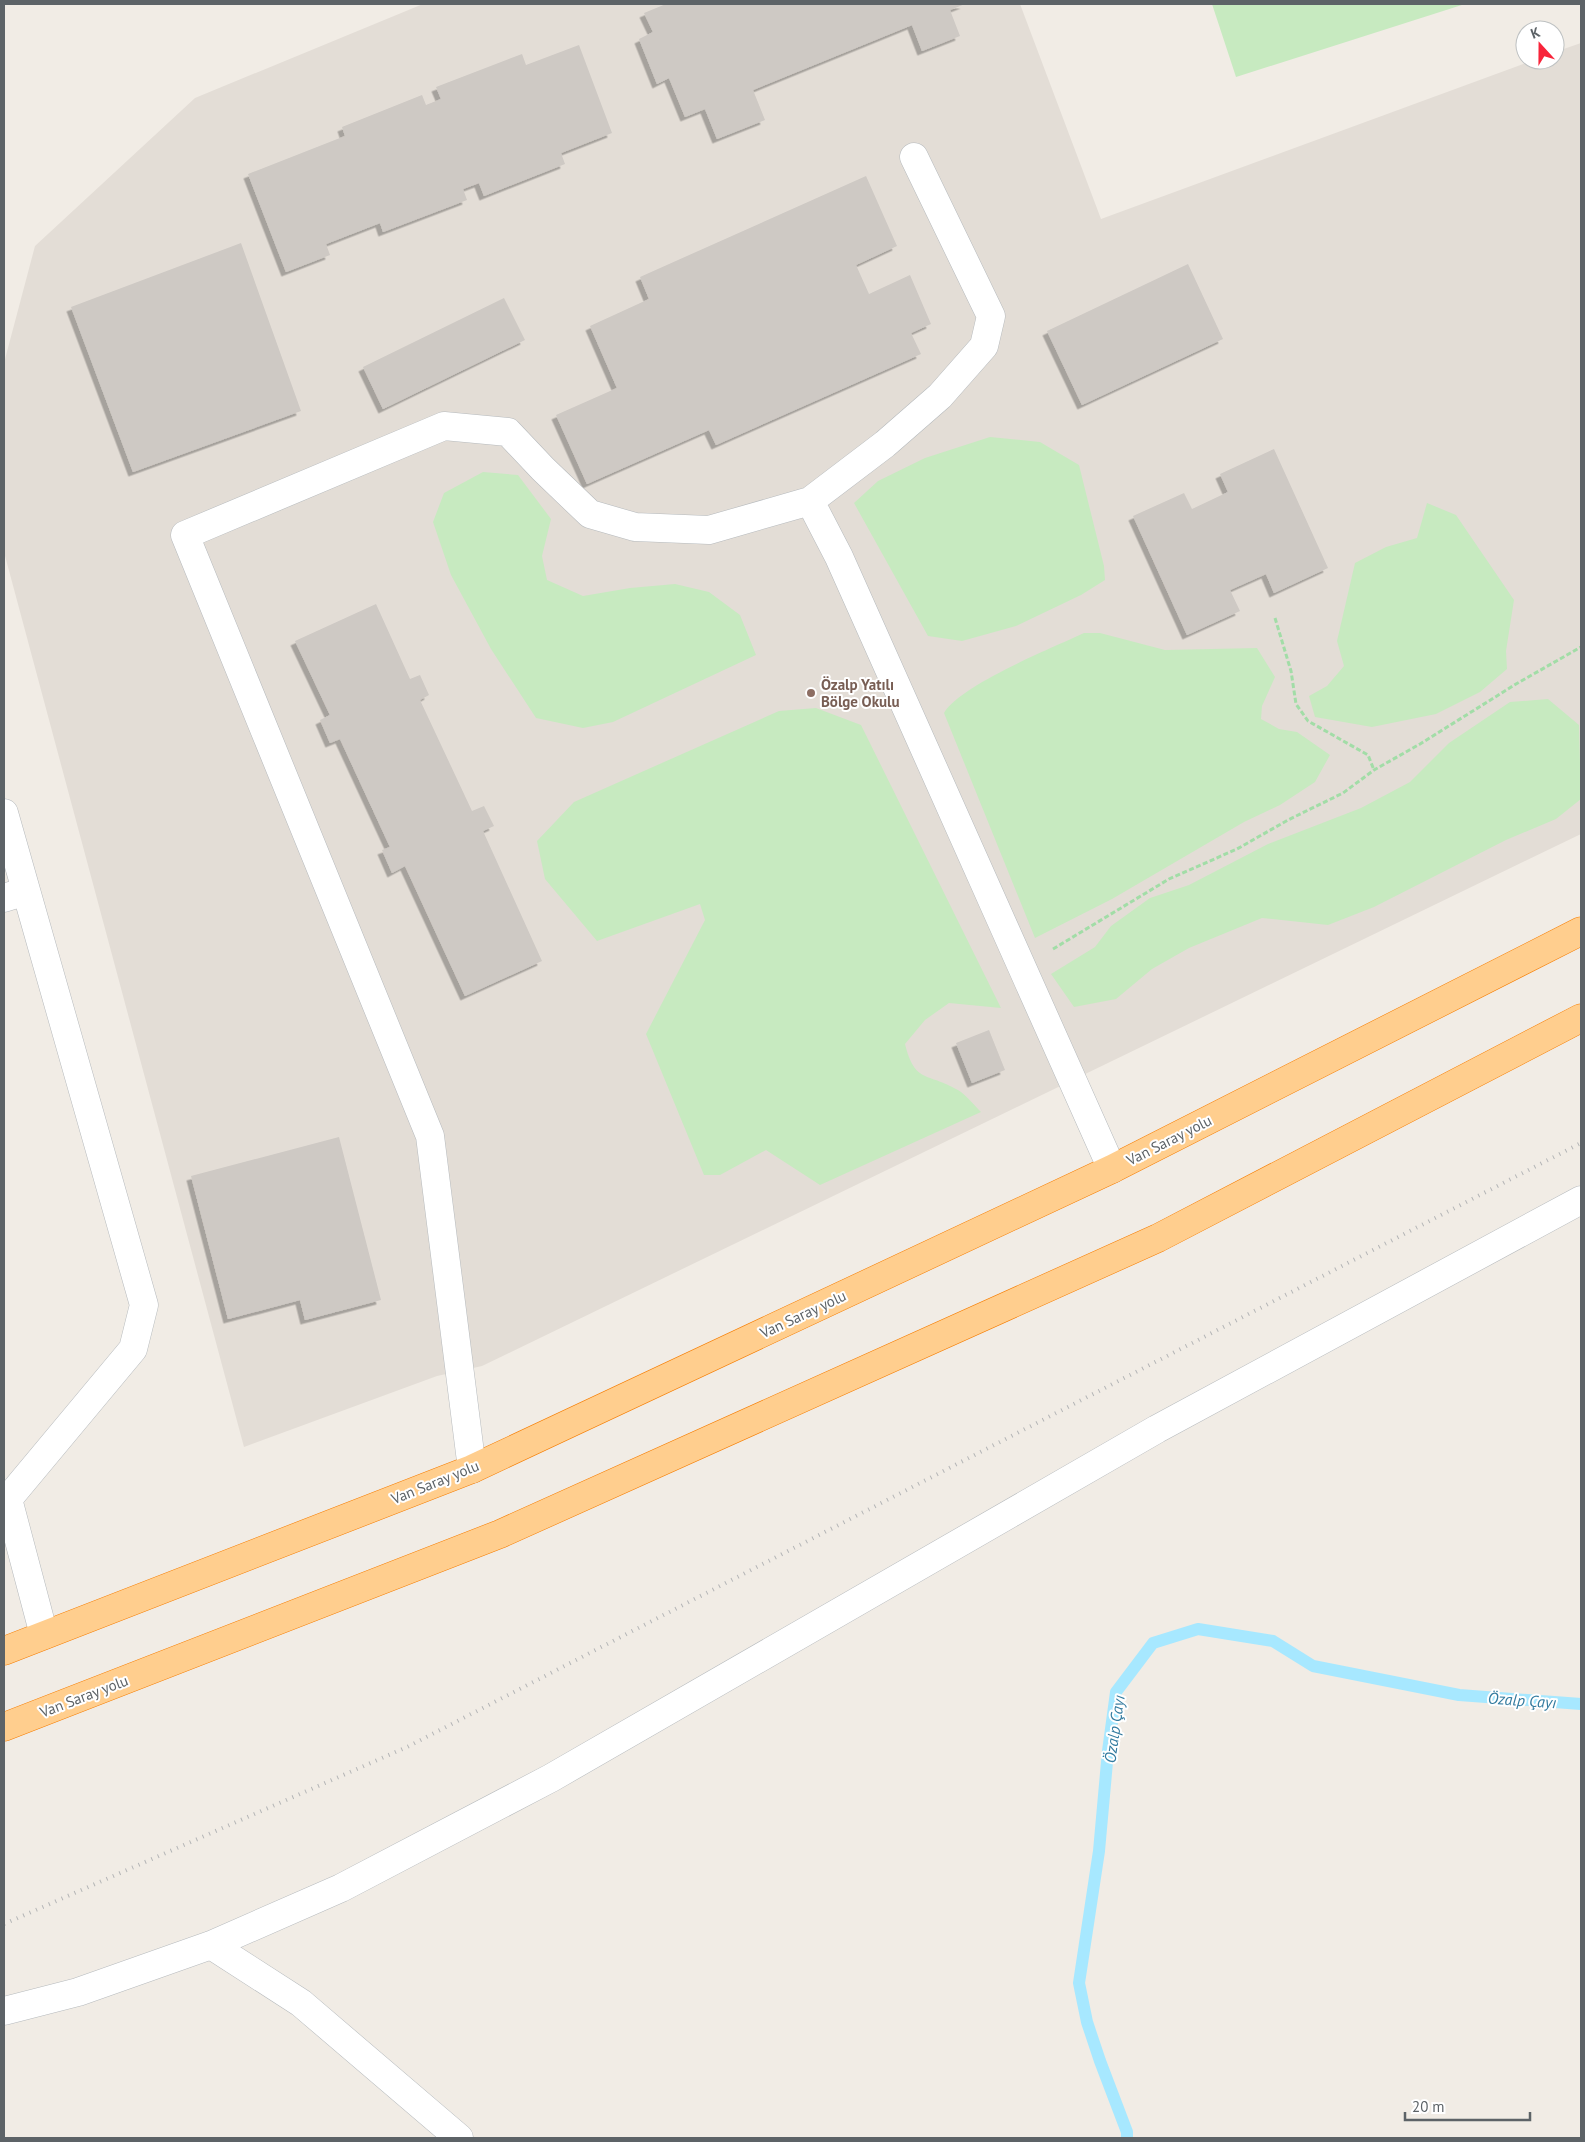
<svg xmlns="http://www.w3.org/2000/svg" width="1585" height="2142" viewBox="0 0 1585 2142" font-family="'PT Sans',sans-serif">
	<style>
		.education { fill: #e3ddd6 }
		.green { fill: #c7eac0 }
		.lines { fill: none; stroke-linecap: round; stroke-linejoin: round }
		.stream { stroke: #a7e8ff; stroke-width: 12 }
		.building { fill: #cec9c4; filter: url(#shadow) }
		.minor-casing { stroke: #b6babd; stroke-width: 29 }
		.highway-casing { stroke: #f67d00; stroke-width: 29 }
		.path { stroke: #a2dda7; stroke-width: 3; stroke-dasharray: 5 2.5; stroke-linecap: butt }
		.minor { stroke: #fff; stroke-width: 28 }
		.highway { stroke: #ffce8e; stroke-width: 28 }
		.rail { stroke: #b4b5b6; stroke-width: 4; stroke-dasharray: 1 6; stroke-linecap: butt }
		.education-dot { fill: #8d6e63; stroke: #fff; stroke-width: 2 }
		.labels { text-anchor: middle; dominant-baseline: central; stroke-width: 4; stroke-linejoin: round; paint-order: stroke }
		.education-label { font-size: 15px; font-weight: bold; fill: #785e54; stroke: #fff; text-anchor: start }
		.street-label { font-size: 15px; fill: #5d6367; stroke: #fff }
		.water-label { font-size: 16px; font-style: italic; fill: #337b9f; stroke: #fff }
	</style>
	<defs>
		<filter id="shadow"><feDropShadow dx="-4.5" dy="4.5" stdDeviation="0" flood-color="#0004"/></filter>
	</defs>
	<rect width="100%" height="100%" fill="#f1ece5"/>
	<path class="education" d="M423 4H1020L1101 219 1534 60H1555V52L1581 43V834L482 1366 437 1376 244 1447 4 552V363L35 246 195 98Z"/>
	<path class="green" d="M1212 4H1465L1236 77Z
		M990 437 1040 442 1079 465 1104 566 1105 580 1081 595 1016 626 962 641 928 636 854 503 878 481 925 458Z
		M483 472 518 475 551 519 542 556 547 580 583 596 630 588 675 584 709 592 740 615 756 655 613 722 583 728 536 718 491 649 451 575 433 522 444 493Z
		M1427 503 1456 515 1514 600 1506 651 1507 669 1480 692 1436 714 1372 727 1315 717 1309 696 1327 686 1344 666 1337 641 1355 563 1386 547 1417 538Z
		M1084 633H1100L1165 650 1257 648 1275 677 1262 706 1261 719 1279 729 1297 732 1330 755 1315 782 1280 805 1244 822 1112 899 1035 938 944 713C960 685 1052 648 1084 633Z
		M1548 699 1579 725 1581 799 1556 819 1506 840 1374 907 1328 925 1262 918 1189 948 1152 969 1116 999 1074 1007 1051 974 1095 947 1111 926 1150 898 1189 885 1268 844 1361 808 1410 782 1449 743 1510 702Z
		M816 708 861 725 1001 1008 949 1003 925 1020 905 1044C915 1084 927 1072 958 1090 966 1095 974 1105 981 1112L820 1185 766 1150 720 1175H704L646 1034 705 920 700 904 597 941 545 879 537 841 574 802 779 711Z"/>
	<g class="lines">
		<path class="stream" d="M1127 2138V2132L1100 2061 1087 2022 1079 1983 1099 1851 1108 1751 1116 1692 1153 1643 1198 1629 1273 1641 1313 1666 1459 1695 1581 1704"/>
	</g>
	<path class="building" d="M666 4H965L950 10 960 36 922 51 912 25 753 90 765 120 717 139 705 109 685 117 669 78 657 84 639 39 653 32 644 13Z
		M579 45 612 133 561 153 565 164 484 196 479 183 463 189 467 200 383 232 380 223 326 244 330 255 286 272 248 174 345 136 342 127 422 95 426 105 441 99 436 87 522 54 526 65Z
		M866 176 897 246 856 265 869 294 910 275 931 324 911 333 921 354 716 445 709 430 587 484 556 415 617 388 590 326 649 299 640 277Z
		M241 243 301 411 133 472 71 307Z
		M1188 264 1223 339 1082 405 1047 331Z
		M504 298 525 340 383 409 363 367Z
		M1274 449 1328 568 1274 593 1266 574 1230 590 1240 611 1187 635 1133 516 1184 493 1192 509 1228 492 1220 474Z
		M376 604 410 679 420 675 429 695 420 700 472 811 484 806 494 826 483 831 542 961 465 996 405 866 392 873 382 850 390 847 340 739 330 743 320 720 330 715 295 641Z
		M989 1030 1005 1070 972 1083 956 1043Z
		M339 1137 381 1300 305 1320 300 1300 228 1319 191 1176Z"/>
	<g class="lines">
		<g class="minor-casing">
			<path id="minor" d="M810 501 885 444 940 396 984 346 991 316 914 157
				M4 813 144 1305 133 1349 8 1499 44 1635
				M4 898 26 891
				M472 1469 430 1136 185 535 444 426 508 432 543 469 590 514 635 527 709 530 810 501 839 557 1112 1169
				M211 1945 301 2003 459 2138
				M4 2011 78 1992 211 1945 341 1888 551 1778 1157 1429 1581 1200"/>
		</g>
		<g class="highway-casing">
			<path id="highway" d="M4 1651 472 1469 1112 1169 1581 931
				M4 1727 500 1534 1158 1238 1581 1018"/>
		</g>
		<path class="path" d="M1275 618 1291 671 1296 704 1308 721 1368 755 1374 770
			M1053 949 1169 879 1237 849 1288 820 1343 793 1374 770 1420 744 1516 684 1581 647"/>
		<use href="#minor" class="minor"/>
		<use href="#highway" class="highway"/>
		<path class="rail" d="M4 1924 407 1747 1581 1143"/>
	</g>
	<circle class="education-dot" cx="811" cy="693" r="5"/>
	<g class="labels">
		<g class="education-label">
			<text x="821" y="684">Özalp Yatılı<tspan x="821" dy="17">Bölge Okulu</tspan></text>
		</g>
		<g class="street-label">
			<text transform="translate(1169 1140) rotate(-27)">Van Saray yolu</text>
			<text transform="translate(803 1314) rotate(-25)">Van Saray yolu</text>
			<text transform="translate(435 1482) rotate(-22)">Van Saray yolu</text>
			<text transform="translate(84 1696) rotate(-21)">Van Saray yolu</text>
		</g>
		<g class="water-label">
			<text transform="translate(1522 1700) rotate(4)">Özalp Çayı</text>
			<text transform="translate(1114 1729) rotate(-82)">Özalp Çayı</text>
		</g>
	</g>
	<rect width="1585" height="2142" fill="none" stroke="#5d6367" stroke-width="10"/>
	<g transform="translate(1540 45) rotate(339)"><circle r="24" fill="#ffffff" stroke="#bec1c2"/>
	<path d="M0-4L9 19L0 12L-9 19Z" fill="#f8243a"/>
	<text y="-8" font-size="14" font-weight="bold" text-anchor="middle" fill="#5d6367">K</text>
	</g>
	<path d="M1405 2112v8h125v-8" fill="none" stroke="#5d6367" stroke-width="2.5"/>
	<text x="1412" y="2112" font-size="15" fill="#5d6367" stroke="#ffffff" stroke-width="4" paint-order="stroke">20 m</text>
</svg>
